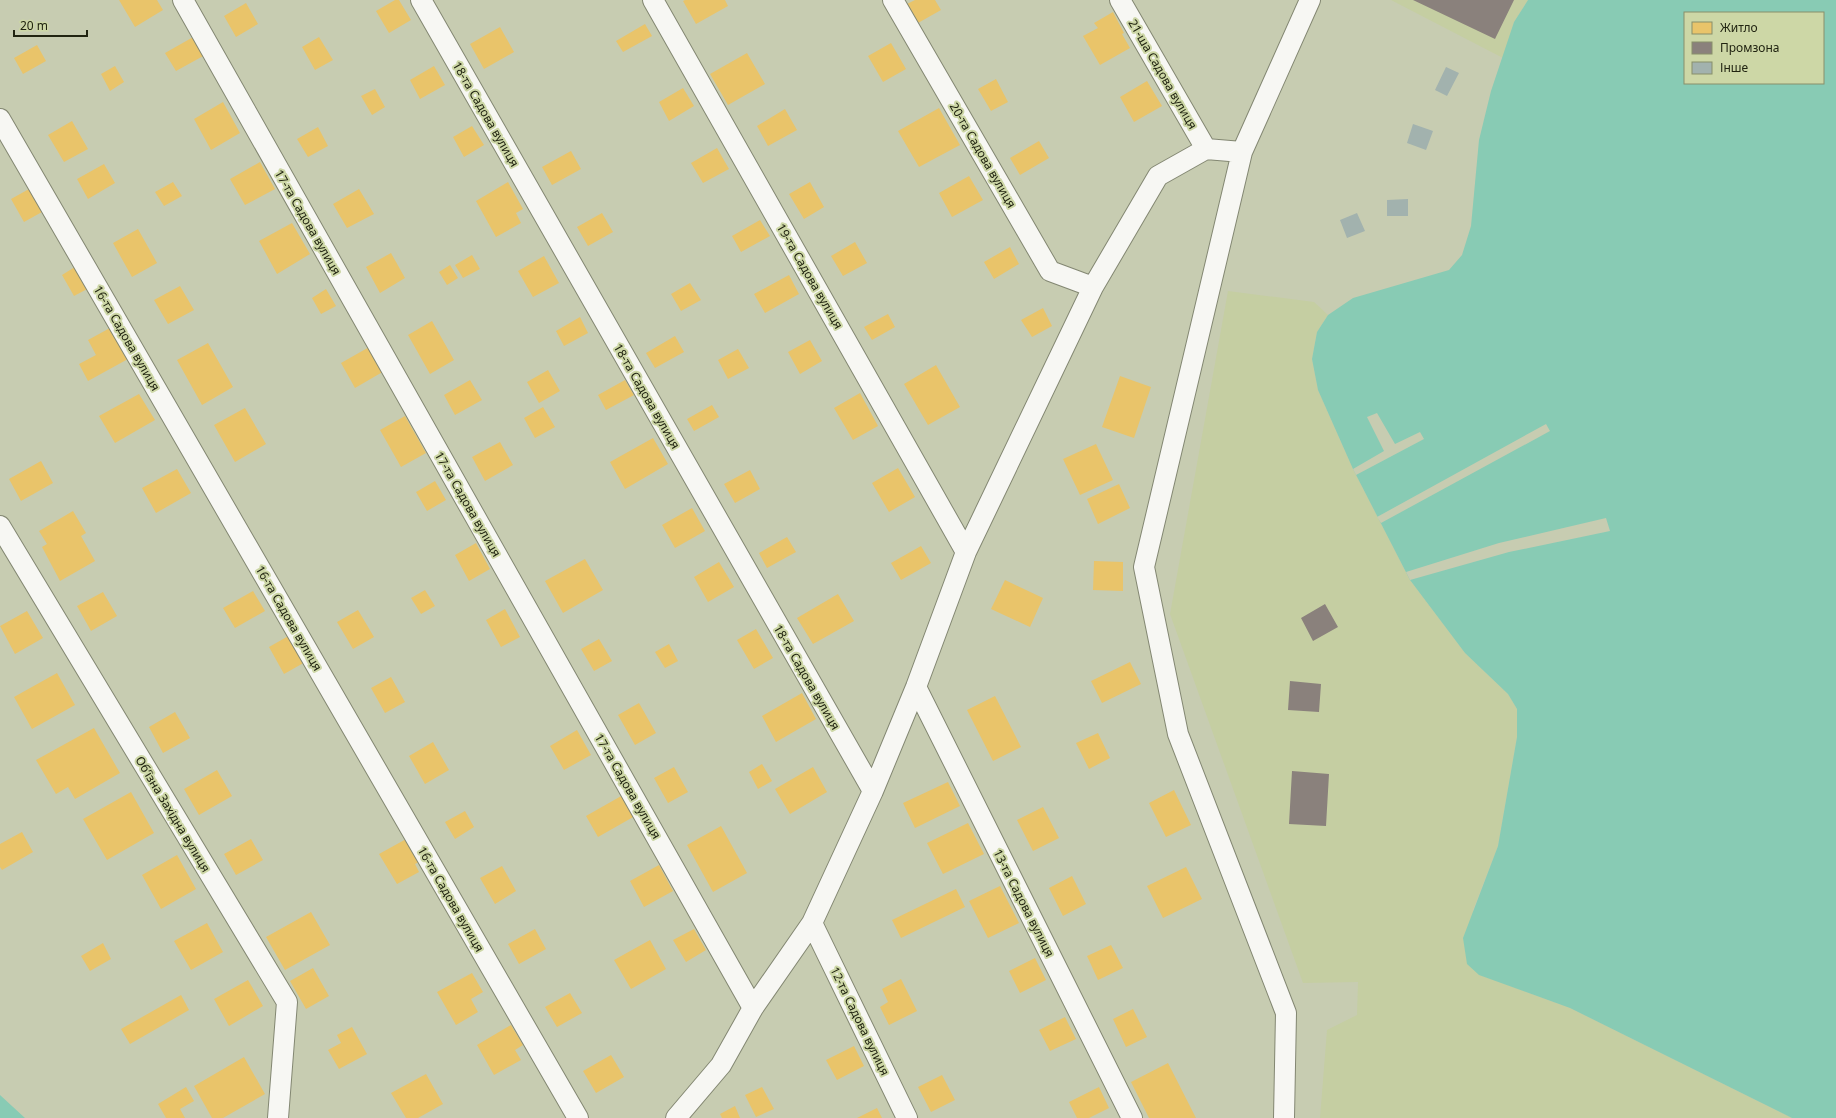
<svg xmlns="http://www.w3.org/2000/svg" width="1836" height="1118" viewBox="0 0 1836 1118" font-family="'Noto Sans',sans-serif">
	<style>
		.built { fill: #c5cea2 }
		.water { fill: #88cbb4; fill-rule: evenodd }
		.pier { fill: #c7ccb1 }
		.homes { fill: #e9c46a }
		.industry { fill: #8a817c }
		.building { fill: #a2b2ae }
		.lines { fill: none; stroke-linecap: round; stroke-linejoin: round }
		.street-casing { stroke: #838772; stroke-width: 22 }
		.street { stroke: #f7f7f3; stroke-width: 20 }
		.labels { text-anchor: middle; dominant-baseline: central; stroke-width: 4; stroke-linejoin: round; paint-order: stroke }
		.street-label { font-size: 12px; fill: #212411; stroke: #cdd7a6 }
	</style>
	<rect width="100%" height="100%" fill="#c7ccb1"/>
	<path class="built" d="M1391 0H1528L1514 22 1503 58Z
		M1228 291 1314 302 1328 315 1317 332 1312 359 1318 390 1353 469 1410 580 1465 653 1508 694 1517 709V737L1498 846 1473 910 1480 975 1570 1008 1792 1118H1320L1327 1030 1357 1015 1358 982 1303 983 1170 614Z"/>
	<path class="water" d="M1528 0H1836V1118H1792L1570 1008 1479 975 1467 964 1463 938 1498 846 1517 737V709L1508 694 1465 653 1410 580 1353 469 1318 390 1312 359 1317 332 1328 315 1353 298 1449 270 1462 255 1471 226 1479 140 1491 91 1514 22ZM1685 13H1823V83H1685Z
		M0 1095 25 1118H0Z"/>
	<path class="pier" d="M1377 413 1395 444 1420 432 1424 439 1356 475 1353 469 1384 451 1367 417Z
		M1546 424 1550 431 1381 523 1377 517Z
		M1606 518 1610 531 1509 552 1410 580 1406 572 1499 543Z"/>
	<path class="homes" d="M119 0H157L163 10 135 27Z
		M395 0H399L411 20 389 33 376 11Z
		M685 0H725L728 6 696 24 683 1Z
		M915 0H935L941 10 918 23 907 4Z
		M246 3 258 24 236 37 224 16Z
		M1113 12 1124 33 1122 34 1130 48 1100 65 1083 36 1098 28 1094 23Z
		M645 24 652 36 623 52 616 41Z
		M500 27 514 52 484 69 470 44Z
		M195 36 205 55 176 71 165 53Z
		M319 37 333 60 315 70 302 47Z
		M891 43 906 69 883 82 868 56Z
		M37 45 46 61 23 74 14 58Z
		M747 53 765 84 728 105 710 74Z
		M115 66 124 82 110 91 101 74Z
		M434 66 445 85 420 99 410 80Z
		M996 79 1008 102 991 111 978 89Z
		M1147 81 1162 106 1134 122 1120 97Z
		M683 88 694 106 669 121 659 102Z
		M375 89 385 107 372 115 361 96Z
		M223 102 240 133 211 150 194 119Z
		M939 108 960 145 919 167 898 131Z
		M785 109 797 130 768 146 757 126Z
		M72 121 88 149 64 162 48 135Z
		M472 126 484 145 464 157 453 137Z
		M318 127 328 146 308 157 297 139Z
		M1039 141 1049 158 1020 175 1010 158Z
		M717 148 729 169 703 183 691 163Z
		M571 151 581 169 552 185 542 167Z
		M260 162 275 189 245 205 230 179Z
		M104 164 115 183 88 199 77 179Z
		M969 176 983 200 952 217 939 193Z
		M173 182 182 196 164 206 155 192Z
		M508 182 523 209 516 213 521 223 496 237 476 201Z
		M810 182 824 207 804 219 789 194Z
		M29 189 42 212 24 222 11 199Z
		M359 189 374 214 347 228 333 204Z
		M602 213 613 232 588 246 577 227Z
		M760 220 770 236 741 252 732 236Z
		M292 223 310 254 277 274 259 241Z
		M138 229 157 263 132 277 113 243Z
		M855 242 867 263 843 276 831 256Z
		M1010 247 1019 264 994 279 984 262Z
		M391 253 405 278 380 293 366 267Z
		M472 255 480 269 463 278 455 265Z
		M544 256 559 283 533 297 518 271Z
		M78 265 91 287 74 296 62 275Z
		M450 265 458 278 447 285 439 272Z
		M789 275 799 294 765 313 754 294Z
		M690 283 701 300 681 311 671 294Z
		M180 286 194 310 168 324 154 300Z
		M326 289 336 306 321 314 312 298Z
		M1043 308 1052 326 1032 337 1021 320Z
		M888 314 895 327 872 340 864 327Z
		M580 317 588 333 564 346 556 331Z
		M432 321 454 360 430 374 408 335Z
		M110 328 128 359 88 381 79 364 96 355 88 340Z
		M675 336 684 352 655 368 646 353Z
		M810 340 822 361 800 374 788 352Z
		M208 343 233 387 202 405 177 360Z
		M371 346 386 370 355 388 341 363Z
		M738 349 749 368 728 379 718 360Z
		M936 365 960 407 928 425 904 384Z
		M548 370 560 391 539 403 527 382Z
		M1120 376 1151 387 1134 438 1102 427Z
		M470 380 482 400 455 415 444 395Z
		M625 380 634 395 606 410 598 395Z
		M860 393 878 426 853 440 834 408Z
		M139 394 155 420 115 443 99 416Z
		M712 405 719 417 694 431 687 419Z
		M543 407 555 427 535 438 524 418Z
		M245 408 266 444 235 462 214 425Z
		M405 416 426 453 401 467 380 430Z
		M653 438 668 464 625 489 610 462Z
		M500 442 513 465 485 481 472 457Z
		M1096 444 1113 480 1080 495 1063 459Z
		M41 461 53 483 21 501 9 479Z
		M898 468 915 497 889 512 872 483Z
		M177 469 191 493 156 513 142 488Z
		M750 470 760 489 735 503 724 484Z
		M435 481 446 500 427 511 416 492Z
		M1119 484 1130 508 1098 524 1087 499Z
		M692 508 705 531 675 548 662 525Z
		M73 511 86 533 81 536 95 561 60 581 42 547 47 544 39 531Z
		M787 537 796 552 767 568 759 553Z
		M476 543 490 569 469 581 455 555Z
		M921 546 931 563 901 580 891 563Z
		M585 559 603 590 563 613 545 581Z
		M1094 561 1123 562V591L1093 590Z
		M719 562 734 587 708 602 694 577Z
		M1005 580 1043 598 1030 627 991 609Z
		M425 590 435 606 421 614 411 598Z
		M253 591 265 611 235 628 223 608Z
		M103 592 117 616 91 631 77 606Z
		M838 594 854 621 813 644 797 618Z
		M505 609 520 637 501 647 486 620Z
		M358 610 374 637 353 649 337 622Z
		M27 611 43 638 15 654 0 626Z
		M756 629 773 658 754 669 737 640Z
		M292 634 307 661 284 674 269 647Z
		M599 639 612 661 594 671 581 649Z
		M669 644 678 661 665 668 655 652Z
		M1130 662 1141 684 1102 703 1091 681Z
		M57 673 75 705 32 729 14 697Z
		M391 677 405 702 385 713 371 688Z
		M802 693 816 719 776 742 762 716Z
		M995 696 1021 747 993 761 967 710Z
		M639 703 656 733 635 745 618 715Z
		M175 712 190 738 163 753 149 727Z
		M94 728 120 773 75 799 68 787 56 794 36 760Z
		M577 730 591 755 564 770 550 746Z
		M1098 733 1110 758 1089 769 1076 743Z
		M433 742 449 770 425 784 409 756Z
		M762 764 772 781 758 789 749 772Z
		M674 767 688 792 668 803 654 778Z
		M813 767 827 792 790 814 775 789Z
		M217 770 232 796 199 815 184 789Z
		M948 782 960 806 915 828 903 803Z
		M1174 790 1191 825 1166 837 1149 803Z
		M131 792 154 833 107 860 83 819Z
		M623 795 635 816 598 837 586 816Z
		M1043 807 1059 838 1033 851 1017 820Z
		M465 811 474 827 455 839 445 822Z
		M968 823 984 854 943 874 927 843Z
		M721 826 747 873 713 892 687 845Z
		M22 832 33 852 2 870 0 867V844Z
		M408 838 421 861 415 864 419 872 397 884 379 854Z
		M251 839 263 860 236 875 224 854Z
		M177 855 196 889 161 909 142 875Z
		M659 865 673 891 644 907 630 881Z
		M502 866 516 891 495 904 480 878Z
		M1186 867 1202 899 1163 918 1147 886Z
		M1072 876 1086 904 1063 916 1049 888Z
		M1000 886 1019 923 988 938 969 901Z
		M956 889 965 907 901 938 892 920Z
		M311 912 330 945 285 970 266 937Z
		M207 923 223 952 191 970 174 941Z
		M535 929 546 949 519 964 508 944Z
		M694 929 706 950 686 962 673 940Z
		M650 940 666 969 631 989 614 960Z
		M103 943 111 959 90 971 81 956Z
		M1111 945 1123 968 1098 980 1087 956Z
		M1035 958 1046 980 1020 993 1009 971Z
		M313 968 329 996 306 1009 290 981Z
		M472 973 483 992 471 999 478 1012 456 1025 437 992Z
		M901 979 917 1011 889 1025 880 1007 888 1002 882 989Z
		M248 980 263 1006 229 1026 214 999Z
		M570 993 582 1013 557 1027 545 1007Z
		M181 995 189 1010 130 1044 121 1029Z
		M1133 1009 1147 1037 1126 1047 1113 1019Z
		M1065 1017 1076 1039 1050 1051 1039 1030Z
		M511 1025 523 1045 515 1050 521 1060 494 1075 477 1045Z
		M352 1027 367 1054 339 1069 328 1050 341 1043 337 1035Z
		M854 1046 864 1066 837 1080 826 1060Z
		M611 1055 624 1077 596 1093 583 1071Z
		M244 1057 265 1094 223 1118H212L194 1086Z
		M1168 1063 1196 1118H1149L1131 1082Z
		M426 1074 443 1104 418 1118H406L391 1093Z
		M942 1075 955 1100 931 1112 918 1087Z
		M186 1087 194 1101 180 1109 185 1118H166L158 1104Z
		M762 1087 774 1109 756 1117 745 1095Z
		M1099 1087 1109 1108 1089 1118H1077L1069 1102Z
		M735 1106 740 1118H722L720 1114Z
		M877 1108 882 1118H857Z"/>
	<path class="industry" d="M1413 0H1514L1495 39Z
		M1325 604 1338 627 1313 641 1301 618Z
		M1290 681 1321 684 1319 712 1288 710Z
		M1292 771 1329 774 1326 826 1289 824Z"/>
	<path class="building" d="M1446 67 1459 73 1447 96 1435 90Z
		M1413 124 1433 131 1426 150 1407 143Z
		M1408 199V216H1387V200Z
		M1357 213 1365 231 1347 238 1340 220Z"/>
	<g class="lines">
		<g class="street-casing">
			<path id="street" d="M183 0 753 1008
				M421 0 873 791
				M653 0 966 552
				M893 0 1050 271 1093 287
				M1120 0 1206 149
				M0 119 578 1118
				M0 526 287 1002 278 1118
				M916 687 1132 1118
				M812 923 907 1118
				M676 1118 721 1065 753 1008 812 923 873 791 916 687 966 552 1093 287 1158 176 1206 149 1242 152
				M1284 1118 1286 1013 1178 734 1144 567 1242 152 1310 0"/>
		</g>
		<use href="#street" class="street"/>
	</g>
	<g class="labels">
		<g class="street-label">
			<text transform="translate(1163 74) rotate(60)">21-ша Садова вулиця</text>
			<text transform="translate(486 114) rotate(60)">18-та Садова вулиця</text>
			<text transform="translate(983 155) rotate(60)">20-та Садова вулиця</text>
			<text transform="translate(308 222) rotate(60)">17-та Садова вулиця</text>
			<text transform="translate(810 276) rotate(60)">19-та Садова вулиця</text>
			<text transform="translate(127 338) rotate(60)">16-та Садова вулиця</text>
			<text transform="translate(647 396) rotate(60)">18-та Садова вулиця</text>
			<text transform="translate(468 504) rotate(60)">17-та Садова вулиця</text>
			<text transform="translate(289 618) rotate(60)">16-та Садова вулиця</text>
			<text transform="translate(807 677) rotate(60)">18-та Садова вулиця</text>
			<text transform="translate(628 786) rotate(60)">17-та Садова вулиця</text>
			<text transform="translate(173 814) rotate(59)">Обʼїзна Західна вулиця</text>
			<text transform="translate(451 899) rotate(60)">16-та Садова вулиця</text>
			<text transform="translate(1024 903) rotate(63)">13-та Садова вулиця</text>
			<text transform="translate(860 1021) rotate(64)">12-та Садова вулиця</text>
		</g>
	</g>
	<rect x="1684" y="12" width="140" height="72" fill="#cdd7a6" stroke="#888f6a"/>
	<rect x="1692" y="22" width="20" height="12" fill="#e9c46a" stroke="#888f6a"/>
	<text x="1720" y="32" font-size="12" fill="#212411">Житло</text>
	<rect x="1692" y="42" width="20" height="12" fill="#8a817c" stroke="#888f6a"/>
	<text x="1720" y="52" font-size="12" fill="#212411">Промзона</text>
	<rect x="1692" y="62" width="20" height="12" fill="#a2b2ae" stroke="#888f6a"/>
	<text x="1720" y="72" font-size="12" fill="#212411">Інше</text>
	<path d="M14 30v6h73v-6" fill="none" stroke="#212411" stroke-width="2"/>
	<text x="20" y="30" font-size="12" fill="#212411" stroke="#cdd7a6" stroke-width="3" paint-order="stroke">20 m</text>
</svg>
